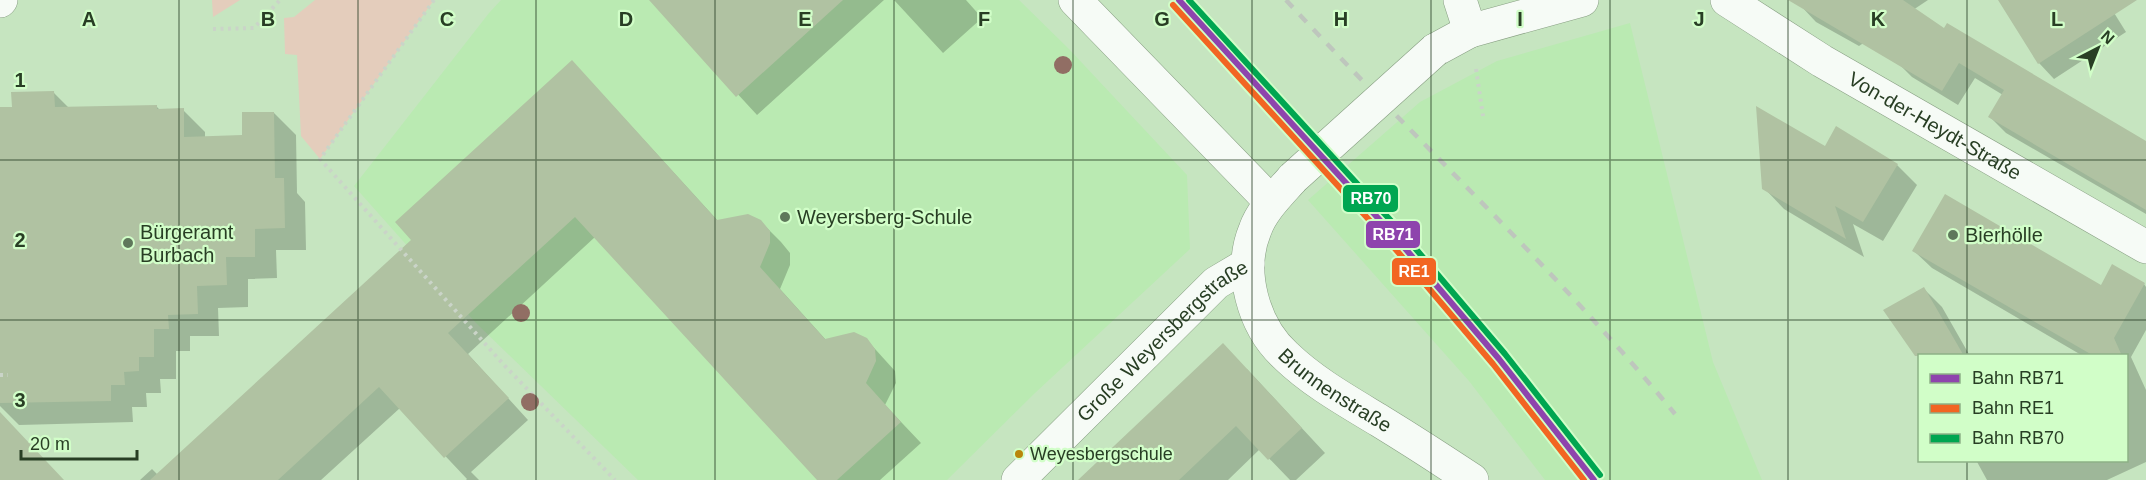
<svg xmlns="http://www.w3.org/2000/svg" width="2146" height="480" viewBox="0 0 2146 480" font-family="Arial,sans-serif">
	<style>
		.built { fill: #baeab2 }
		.green { fill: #e4cdbc }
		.shadow { fill: #0003 }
		.building { fill: #b0c2a2 }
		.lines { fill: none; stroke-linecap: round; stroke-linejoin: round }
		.minor-casing { stroke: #879e82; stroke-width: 34 }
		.tertiary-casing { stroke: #879e82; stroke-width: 34 }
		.path { stroke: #cad4c8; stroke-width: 4; stroke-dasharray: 3 4.5; stroke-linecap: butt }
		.minor { stroke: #f6fbf6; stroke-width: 33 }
		.tertiary { stroke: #f6fbf6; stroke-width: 33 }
		.rail { stroke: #bec6bd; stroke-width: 4.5; stroke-dasharray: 10 10; stroke-linecap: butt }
		.minor-bridge-casing { stroke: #879e82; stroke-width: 34; stroke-linecap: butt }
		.minor-bridge { stroke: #f6fbf6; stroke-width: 33 }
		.rail-1-casing { stroke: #d1fec8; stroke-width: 10 }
		.rail-2-casing { stroke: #d1fec8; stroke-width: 10 }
		.rail-3-casing { stroke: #d1fec8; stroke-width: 10 }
		.rail-1 { stroke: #8e44ad; stroke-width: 6 }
		.rail-2 { stroke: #f26522; stroke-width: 6 }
		.rail-3 { stroke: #00a651; stroke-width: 6 }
		.tree { fill: #916e64 }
		.grid { fill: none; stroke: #283e24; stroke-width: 1.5; stroke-opacity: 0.55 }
		.poi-dot { fill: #5f785b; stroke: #d1fec8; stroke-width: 2 }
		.bus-dot { fill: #b9870b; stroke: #d1fec8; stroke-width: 2 }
		.labels { text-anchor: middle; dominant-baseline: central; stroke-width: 4.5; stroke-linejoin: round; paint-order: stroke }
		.bus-label { font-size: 18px; fill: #283e24; stroke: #d1fec8; text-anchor: start }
		.street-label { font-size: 20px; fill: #283e24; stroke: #d1fec8 }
		.poi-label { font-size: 20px; fill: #283e24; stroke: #d1fec8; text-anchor: start }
		.grid-label { font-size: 20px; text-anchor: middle; font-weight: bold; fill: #283e24; stroke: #d1fec8; stroke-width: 4.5; stroke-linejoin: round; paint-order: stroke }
		.line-badge { stroke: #d1fec8; stroke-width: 2 }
		.badge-label { font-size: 16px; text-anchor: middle; font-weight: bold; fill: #fff }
	</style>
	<rect width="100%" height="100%" fill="#c6e5c0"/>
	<path class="built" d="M501 0H1019L1069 49 1187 175 1190 249 1035 393 947 480H638L476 323 354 186 489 13Z
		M1630 23 1713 362 1762 480H1545L1469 381 1308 200 1420 102 1497 61Z"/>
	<path class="green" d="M212 0H240L213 17Z
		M315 0H434L320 159 301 136 297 55 285 54 284 18 294 17Z"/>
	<path class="shadow" d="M651 0H884L757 115Z
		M894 0H966L982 18 943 53Z
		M1804 0H1928L1859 46 1816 22 1801 6Z
		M1999 0H2106L2126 32 2054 79 2039 63Z
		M1952 27 2146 143V214L2006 133 1990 117 2003 95 1975 78 1958 105 1912 77 1897 62Z
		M592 83 718 221H760L781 242 790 253V265L780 289 826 340 866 339 895 371 896 383 885 405 921 443 880 480H819L595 237 468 354 528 420 471 472 479 480H466L467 479 400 408 321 480H140L152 469 158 475Z
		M54 93 69 108 157 107 160 110H183L205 132V138L243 137 274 113 296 135 297 193 305 202 306 250H276L277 278 248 279V307L218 308 219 336H190V351H176V379H160L161 393H146L147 407H132L133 422 19 425 0 406V109H13Z
		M1826 148 1897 165 1917 185 1883 241 1853 224 1864 257 1784 209 1764 188Z
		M1914 251 2102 287 2144 284 2146 287V330L2131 357 2146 390V462L2107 480H1987L1976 460H2126V356H2083L1932 268Z
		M1924 289 1942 307 1970 356H1920V359L1885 310Z
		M1247 369 1325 453 1296 480H1290L1260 449 1228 480H1080Z"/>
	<path class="building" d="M649 0H843L736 97Z
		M1788 0H1903L1944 28 1947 23 2146 141V210L1988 117 2004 90 1959 63 1942 91Z
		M1998 0H2137L2038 64Z
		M572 60 717 220 748 214 761 220 770 231V243L760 267 825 339 854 332 867 338 875 349 876 361 866 383 901 422 837 480H817L575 217 448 333 509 398 444 458 379 387 278 480H150L411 240 395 222Z
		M54 91 55 107 157 105V109L184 108V137L242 135V112H274L275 178H284L285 228 255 229V257H226L227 285 197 286 198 314 168 315 169 329H154V357H139V371L124 372 125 385H111V401L0 403V107H12L11 92Z
		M1756 106 1825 146 1836 126 1898 164 1863 222 1835 206 1846 239 1762 189Z
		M1945 194 2101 285 2112 264 2145 283 2114 338 2122 356H2094L1912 251Z
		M1924 287 1964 356H1915L1883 310Z
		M1223 343 1302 428 1268 460 1236 426 1179 480H1078Z
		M0 412 64 480H0Z"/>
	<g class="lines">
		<g class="minor-casing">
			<g id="minor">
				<path d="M1075 0 1271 202"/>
				<path d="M0 1 1 0"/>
				<path d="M1435 50 1470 31"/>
				<path id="s1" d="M1293 178C1279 194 1262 210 1255 230 1238 271 1253 326 1286 356 1313 382 1347 401 1380 421 1411 440 1442 460 1472 480"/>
				<path id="s2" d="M1018 480 1216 283 1248 264"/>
			</g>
		</g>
		<g class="tertiary-casing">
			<g id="tertiary">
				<path d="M1460 0 1470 31 1582 0"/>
				<path id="s3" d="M1727 0 1822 61 2146 247"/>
			</g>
		</g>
		<path class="path" d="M434 0 320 159 505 366 615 480
			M213 29 254 28 280 0
			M1476 69 1483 116
			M0 375H8"/>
		<use href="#minor" class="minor"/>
		<use href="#tertiary" class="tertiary"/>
		<path class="rail" d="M1286 0C1415 140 1555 268 1675 414
			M1559 437 1593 480"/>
		<g class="minor-bridge-casing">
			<path id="minor-bridge" d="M1293 178 1435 50"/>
		</g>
		<use href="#minor-bridge" class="minor-bridge"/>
		<g class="rail-1-casing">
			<path id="rail-1" d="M1179 0 1398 240 1499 359 1594 480"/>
		</g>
		<g class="rail-2-casing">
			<path id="rail-2" d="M1173 5 1392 245 1493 364 1584 480"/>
		</g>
		<g class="rail-3-casing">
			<path id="rail-3" d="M1189 0 1404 235 1505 354 1600 475"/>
		</g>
		<use href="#rail-1" class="rail-1"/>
		<use href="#rail-2" class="rail-2"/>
		<use href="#rail-3" class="rail-3"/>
	</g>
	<g class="tree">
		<circle cx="1063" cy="65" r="9"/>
		<circle cx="521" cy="313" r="9"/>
		<circle cx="530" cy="402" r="9"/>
	</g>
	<path class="grid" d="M179 0V480M358 0V480M536 0V480M715 0V480M894 0V480M1073 0V480M1252 0V480M1431 0V480M1610 0V480M1788 0V480M1967 0V356M0 160H2146M0 320H2146M1967 460V480"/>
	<g class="poi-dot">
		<circle cx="785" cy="217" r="6"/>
		<circle cx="1953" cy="235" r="6"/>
		<circle cx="128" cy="243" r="6"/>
	</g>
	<circle class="bus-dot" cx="1019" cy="454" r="5"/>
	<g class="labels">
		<g class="bus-label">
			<text x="1030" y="454">Weyesbergschule</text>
		</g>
		<g class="street-label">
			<text stroke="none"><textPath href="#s3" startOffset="243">Von-der-Heydt-Straße</textPath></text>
			<text stroke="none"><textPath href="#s2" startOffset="201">Große Weyersbergstraße</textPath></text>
			<text stroke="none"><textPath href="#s1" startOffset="262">Brunnenstraße</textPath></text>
		</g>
		<g class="poi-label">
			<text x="797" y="217">Weyersberg-Schule</text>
			<text x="140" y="232">Bürgeramt<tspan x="140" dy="23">Burbach</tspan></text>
			<text x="1965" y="235">Bierhölle</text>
		</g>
	</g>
	<g class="grid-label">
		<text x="89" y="26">A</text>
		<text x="268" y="26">B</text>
		<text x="447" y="26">C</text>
		<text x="626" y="26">D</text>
		<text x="805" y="26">E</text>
		<text x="984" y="26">F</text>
		<text x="1162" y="26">G</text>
		<text x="1341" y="26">H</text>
		<text x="1520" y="26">I</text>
		<text x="1699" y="26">J</text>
		<text x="1878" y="26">K</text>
		<text x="2057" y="26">L</text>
		<text x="20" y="87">1</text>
		<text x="20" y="247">2</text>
		<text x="20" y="407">3</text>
	</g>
	<g class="line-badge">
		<rect x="1342" y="184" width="57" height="29" rx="6" fill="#00a651"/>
		<rect x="1365" y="220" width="56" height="29" rx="6" fill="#8e44ad"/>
		<rect x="1391" y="257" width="46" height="29" rx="6" fill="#f26522"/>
	</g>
	<g class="badge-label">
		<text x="1371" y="204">RB70</text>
		<text x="1393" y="240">RB71</text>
		<text x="1414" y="277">RE1</text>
	</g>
	<rect x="1918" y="354" width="210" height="108" fill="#d1fec8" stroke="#8db186" stroke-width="1.5"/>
	<rect x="1930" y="374" width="30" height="9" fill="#8e44ad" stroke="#8db186" stroke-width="1.5"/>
	<text x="1972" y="384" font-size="18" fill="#283e24">Bahn RB71</text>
	<rect x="1930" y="404" width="30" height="9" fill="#f26522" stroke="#8db186" stroke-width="1.5"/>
	<text x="1972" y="414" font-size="18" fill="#283e24">Bahn RE1</text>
	<rect x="1930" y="434" width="30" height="9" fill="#00a651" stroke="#8db186" stroke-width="1.5"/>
	<text x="1972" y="444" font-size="18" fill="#283e24">Bahn RB70</text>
	<g transform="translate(2098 48) rotate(42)" stroke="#d1fec8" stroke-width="4.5" paint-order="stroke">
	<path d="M0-4.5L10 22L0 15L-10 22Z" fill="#283e24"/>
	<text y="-9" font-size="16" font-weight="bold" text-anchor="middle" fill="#283e24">N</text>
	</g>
	<path d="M21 450v9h116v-9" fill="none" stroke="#283e24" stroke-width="3"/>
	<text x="30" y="450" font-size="18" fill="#283e24" stroke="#d1fec8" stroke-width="4.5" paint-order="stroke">20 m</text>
</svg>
